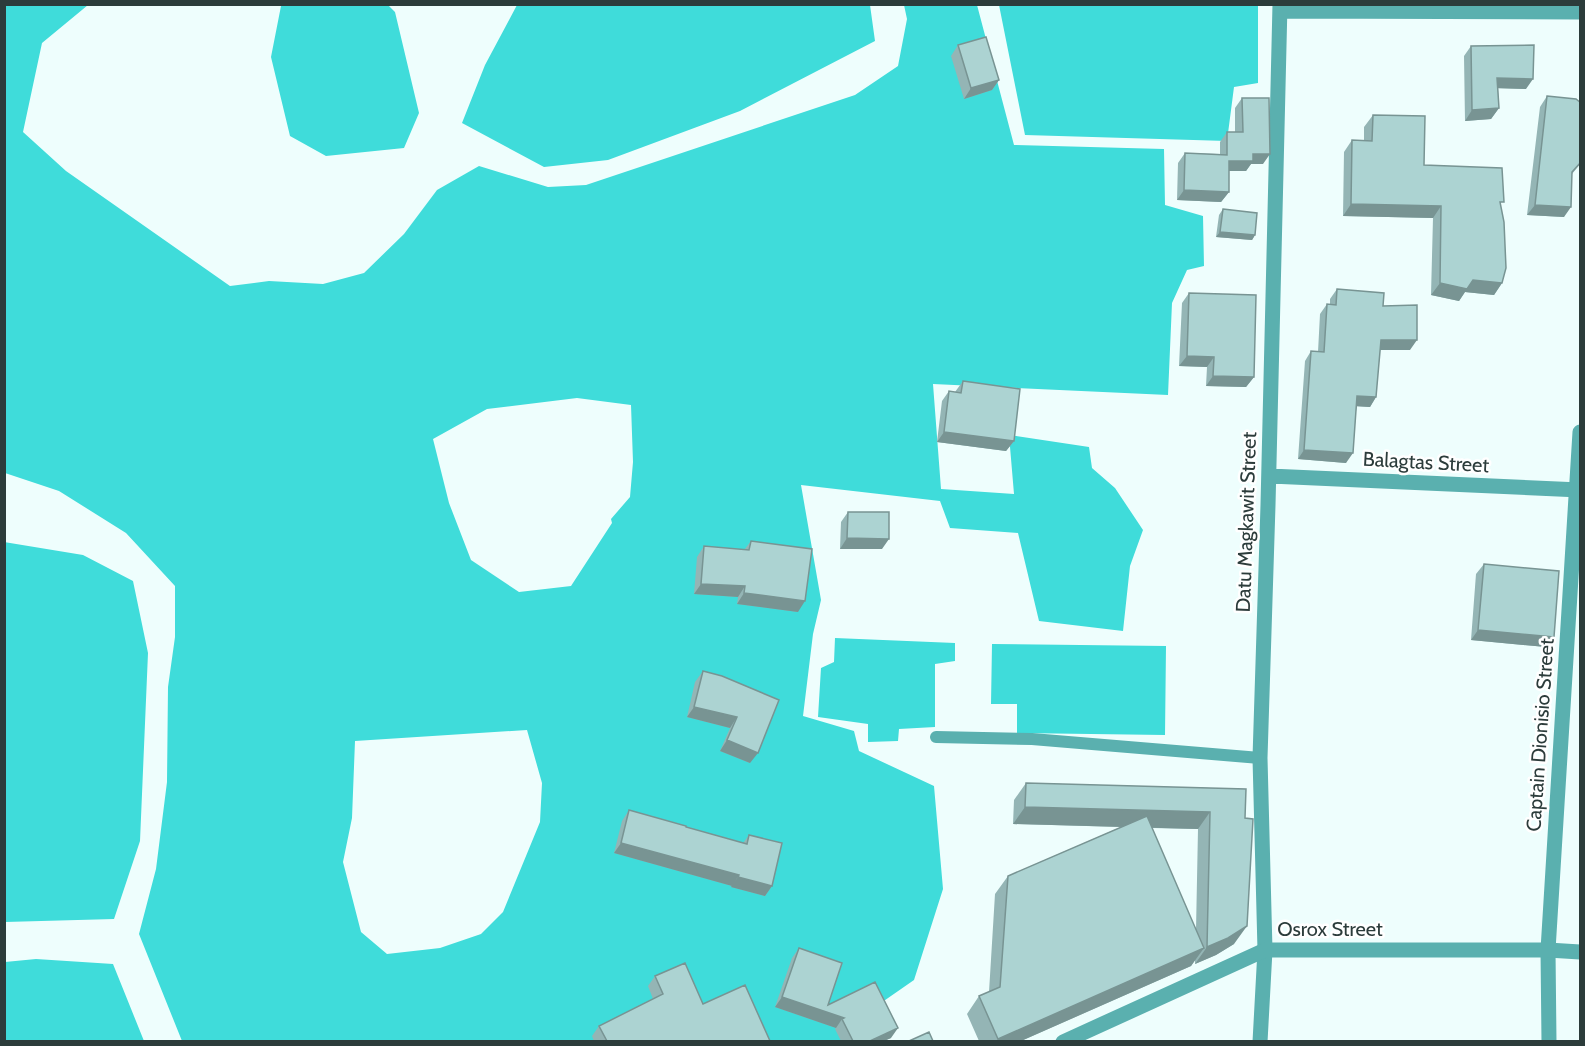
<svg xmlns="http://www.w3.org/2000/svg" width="1585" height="1046" viewBox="0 0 1585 1046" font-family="Cabin,sans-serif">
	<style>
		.water { fill: #3fdcda; fill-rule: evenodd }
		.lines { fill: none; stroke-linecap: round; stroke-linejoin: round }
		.service { stroke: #5ab0af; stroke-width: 12 }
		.minor { stroke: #5ab0af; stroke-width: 15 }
		.tertiary { stroke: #5ab0af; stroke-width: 15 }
		.wall { fill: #94b5b5; fill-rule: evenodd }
		.shaded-wall { fill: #789493 }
		.building { fill: #acd3d2; stroke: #789493; stroke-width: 1.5 }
		.labels { text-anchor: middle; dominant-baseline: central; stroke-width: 5; stroke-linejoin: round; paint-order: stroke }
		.street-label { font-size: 20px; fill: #2c3c3b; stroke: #fff }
	</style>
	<rect width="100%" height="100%" fill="#eefefd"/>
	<path class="water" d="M291 4 388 5 395 12 419 113 404 148 326 156 290 136 271 57 281 6Z
		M5 5H88L42 43 23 132 66 171 230 286 269 281 323 284 364 273 404 234 437 190 479 166 548 187 586 185 855 95 898 66 907 19 904 5H977L1014 145 1164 149 1165 205 1203 216 1204 266 1187 270 1172 303 1168 395 933 384 941 489 1014 494 1009 435 1089 447 1092 468 1115 488 1143 530 1130 566 1123 631 1039 621 1018 533 950 528 940 501 801 485 821 600 813 634 803 716 854 731 859 751 934 786 943 889 914 980 878 1005 861 1041H182L139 934 156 869 167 782 168 687 175 637V586L126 533 59 491 5 473ZM577 398 631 405 633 462 630 497 611 519 612 523 571 586 519 592 471 560 449 503 433 439 487 409ZM527 730 542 783 540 822 503 912 481 934 440 948 387 954 361 932 343 862 352 818 355 741Z
		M517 5H870L875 41 740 111 608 160 544 167 462 123 485 65Z
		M999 5H1258V83L1234 87 1227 141 1025 135Z
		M4 542 83 555 133 581 148 653 140 841 114 919 5 922Z
		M835 638 955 643V661L935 664V727L899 729 898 741 868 742V724L818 717 821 668 834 662Z
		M992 644 1166 646 1165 735 1017 733V704H991Z
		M36 959 113 964 144 1041H5V962Z"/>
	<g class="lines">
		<path class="service" d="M936 737 1032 739 1260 758"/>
		<path class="minor" d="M1280 11 1580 12
			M1269 476 1580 490
			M1548 950 1549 1042
			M1260 1042 1265 950 1260 758 1268 505 1280 4"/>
		<path class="tertiary" d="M1548 950 1580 432
			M1063 1042 1265 950H1548L1580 952"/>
	</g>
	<path class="wall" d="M958 45 999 80 992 90 964 99 951 56Z
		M1471 46 1526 89 1498 88 1499 108 1491 119 1465 121 1464 56Z
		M1547 96 1581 103V163L1572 174 1564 217 1527 215 1540 107Z
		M1242 98 1263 164H1251L1246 171H1229V192L1221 202 1177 200 1178 163 1185 153 1220 154V142L1227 132H1235V108Z
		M1373 115 1424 165 1501 206 1502 283 1494 295 1465 292 1459 301 1431 295 1433 218 1343 216 1344 152 1352 140H1364V127Z
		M1223 209 1255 235 1252 240 1216 237 1219 215Z
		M1337 289 1383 306 1410 350H1380L1376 397 1370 407 1357 406 1346 463 1298 459 1305 361 1311 351 1318 352 1320 314 1327 304H1330V299Z
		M1189 293 1254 377 1246 387 1206 386 1207 367 1179 366 1182 303Z
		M963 381 1014 441 1006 451 937 442 942 401 949 391 955 392Z
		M848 512 882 549H840L841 522Z
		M751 541 798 612 737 604 738 597 694 594 697 557 704 546 744 550Z
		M1484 564 1554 637 1546 647 1471 640 1476 574Z
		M703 671 779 700 750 763 720 751 730 728 687 717 695 682Z
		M1026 783 1246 789 1234 944 1216 955 1195 964V960L1191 966 1021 1041H979L967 1014 979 996 989 992 995 894 1008 876 1121 827 1013 824 1014 800ZM1152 828 1198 829 1196 930Z
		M629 810 743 843 749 835 772 886 765 896 731 887 732 886 614 853 622 821Z
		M799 948 828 1005 891 1038 884 1041H841L835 1029 836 1028 775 1007 792 958Z
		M655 976 703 1004 770 1041H594L592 1036 599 1026 653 999 648 986Z"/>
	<path class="shaded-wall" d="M1497 78 1533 79 1526 89 1490 88Z
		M999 80 992 90 964 99 971 88Z
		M1499 108 1491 119 1465 121 1472 110Z
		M1253 154H1270L1263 164H1251L1246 171H1222L1229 161Z
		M1184 190 1229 192 1221 202 1177 200Z
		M1351 204 1441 206 1433 218 1343 216Z
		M1535 205 1571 207 1564 217 1527 215Z
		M1220 232 1255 235 1252 240 1216 237Z
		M1473 280 1502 283 1494 295 1465 292 1459 301 1431 295 1440 283Z
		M1381 340H1417L1410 350H1374Z
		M1187 356 1214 357 1207 367 1179 366Z
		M1213 376 1254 377 1246 387 1206 386Z
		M1357 396 1376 397 1370 407 1351 406Z
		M944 432 1014 441 1006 451 937 442Z
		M1304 450 1353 453 1346 463 1298 459Z
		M847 538 889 539 882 549H840Z
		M701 584 745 586 738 597 694 594Z
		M744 593 805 601 798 612 737 604Z
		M1478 630 1554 637 1546 647 1471 640Z
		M694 707 737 717 730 728 687 717Z
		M727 740 758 753 750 763 720 751Z
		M1025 807 1210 812 1198 829 1013 824Z
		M621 843 739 875 732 886 614 853Z
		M738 877 772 886 765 896 731 887Z
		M1247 926 1234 944 1216 955 1195 964 1207 947Z
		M1204 948 1191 966 1021 1041H997L998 1039Z
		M782 997 844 1018 842 1019 836 1028 775 1007Z
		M898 1028 891 1038 884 1041H870Z"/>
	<path class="building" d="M986 37 999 80 971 88 958 45Z
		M1534 45 1533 79 1497 78 1499 108 1472 110 1471 46Z
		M1547 96 1576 99 1581 103V162L1572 172 1571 207 1535 205Z
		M1242 98H1269L1270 154H1253V161H1229V192L1184 190 1185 153 1227 155V132H1243Z
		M1373 115 1425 116 1424 165 1502 168 1504 202H1500L1504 222 1506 268 1502 283 1473 280 1467 289 1440 283 1441 206 1351 204 1352 140 1372 141Z
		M1223 209 1257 213 1255 235 1220 232Z
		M1337 289 1384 293 1383 306 1417 305V340H1381L1376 397 1357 396 1353 453 1304 450 1311 351 1324 352 1327 304 1336 305Z
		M1189 293 1256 295 1254 377 1213 376 1214 357 1187 356Z
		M963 381 1020 389 1014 441 944 432 949 391 961 393Z
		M848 512H889V539L847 538Z
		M751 541 812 549 805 601 744 593 745 586 701 584 704 546 749 550Z
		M1484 564 1559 571 1554 637 1478 630Z
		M703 671 722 676 779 700 758 753 727 740 737 717 694 707Z
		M1026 783 1246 789 1245 818 1253 819 1247 926 1228 938 1207 947 1210 812 1025 807Z
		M629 810 686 826V827L747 844 749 835 782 843 772 886 738 877 739 875 621 843Z
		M1147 816 1204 948 998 1039 979 996 1000 987 1008 876Z
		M799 948 842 963 828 1005 875 982 898 1028 870 1041H853L842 1019 844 1018 782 997Z
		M685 963 703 1004 745 985 770 1041H607L599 1026 663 994 655 976Z
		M929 1032 933 1041H909Z"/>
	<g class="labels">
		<g class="street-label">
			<text transform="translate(1426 462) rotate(3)">Balagtas Street</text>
			<text transform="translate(1246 522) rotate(-88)">Datu Magkawit Street</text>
			<text transform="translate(1540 735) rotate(-86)">Captain Dionisio Street</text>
			<text x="1330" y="929">Osrox Street</text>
		</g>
	</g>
	<rect width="1585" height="1046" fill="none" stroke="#2c3c3b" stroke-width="12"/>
</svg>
